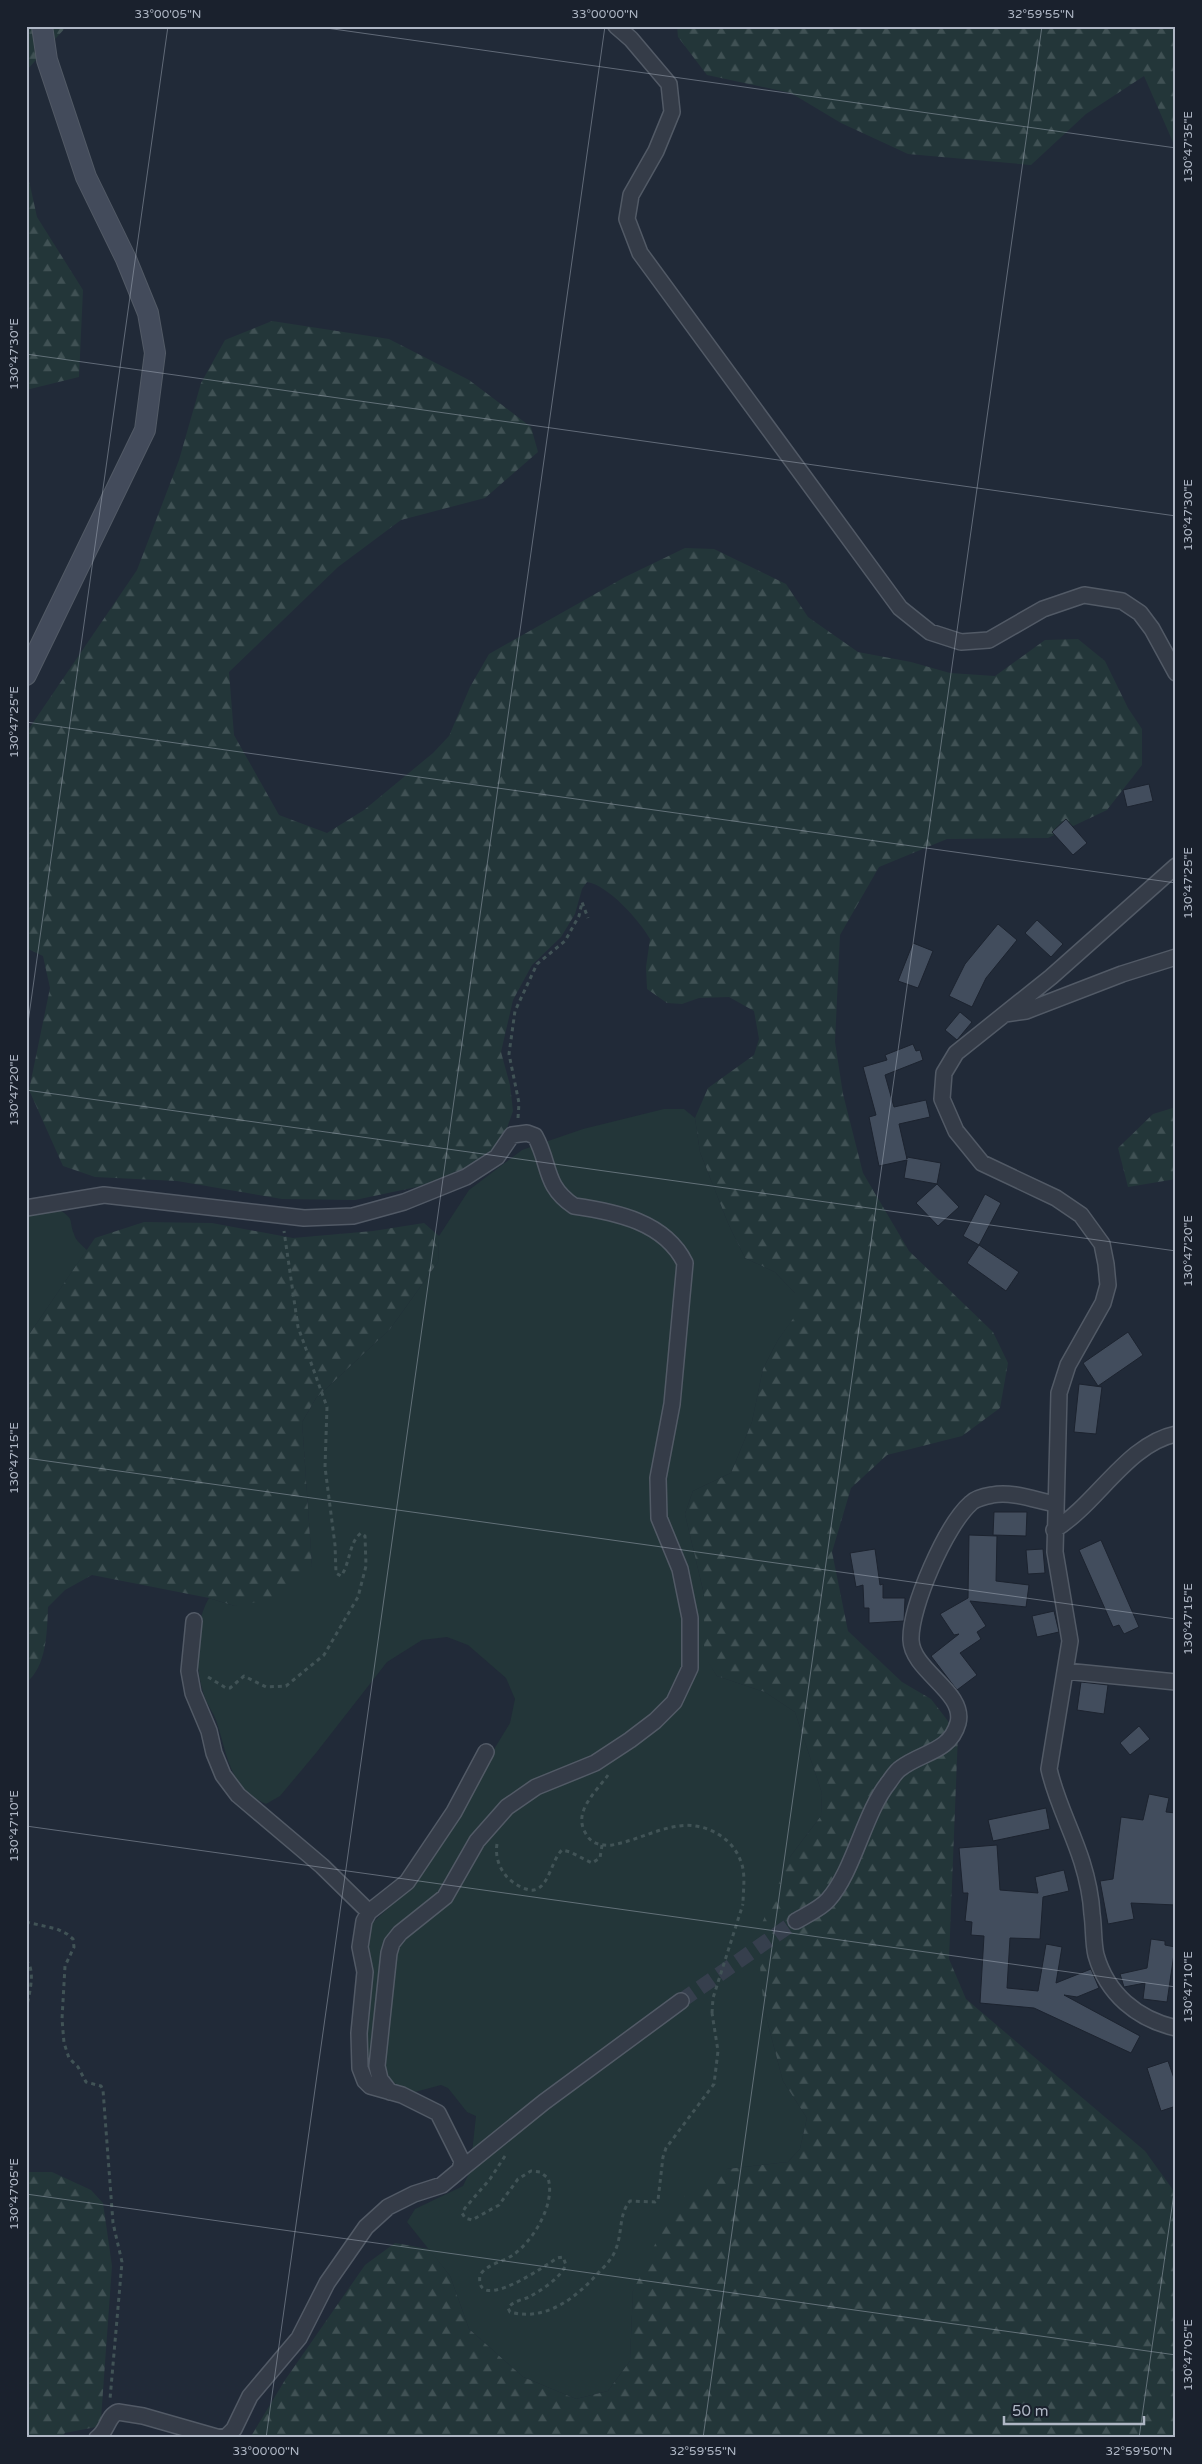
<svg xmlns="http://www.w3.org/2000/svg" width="1202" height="2464" viewBox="0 0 1202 2464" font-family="'Varela Round',sans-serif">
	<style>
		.green { fill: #233639 }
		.forest { fill: url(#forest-firs) }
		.building { fill: #424d5d; stroke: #1c232f }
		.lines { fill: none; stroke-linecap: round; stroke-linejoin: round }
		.street-tunnel { stroke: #363f4d; stroke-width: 15; stroke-dasharray: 15 8; stroke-linecap: butt }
		.street-casing { stroke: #525a66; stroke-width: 18 }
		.secondary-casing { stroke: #525a66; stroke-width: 22 }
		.path { stroke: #415356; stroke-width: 3; stroke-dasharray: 4 4; stroke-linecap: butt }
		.street { stroke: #353c48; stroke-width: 15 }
		.secondary { stroke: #434b5b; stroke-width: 20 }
		.path-bridge { stroke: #415356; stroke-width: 3; stroke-dasharray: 4 4; stroke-linecap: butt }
		.ticks { fill: none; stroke: #afb7c5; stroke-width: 1; stroke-opacity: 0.45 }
		.neatline { fill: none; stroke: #afb7c5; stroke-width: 2 }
		.ticks-label { font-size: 12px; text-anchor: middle; fill: #afb7c5 }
	</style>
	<defs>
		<pattern id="forest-firs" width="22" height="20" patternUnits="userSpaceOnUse" patternTransform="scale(1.25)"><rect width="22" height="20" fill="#233639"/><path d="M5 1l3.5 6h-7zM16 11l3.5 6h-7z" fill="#405154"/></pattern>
	</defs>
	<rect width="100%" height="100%" fill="#212a38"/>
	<path class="green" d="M664 1109H684L695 1118 700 1152 728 1223 745 1258 775 1272 795 1293V1317L778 1340 763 1369 752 1422 731 1473 693 1491 685 1514 704 1594 705 1656 717 1676 765 1692 795 1712 822 1793 821 1816 790 1857 764 2009 783 2081 807 2118 800 2149 788 2162 727 2169 633 2291 630 2361 608 2391 576 2399 523 2377 469 2329 450 2276 407 2222 415 2209 463 2186 470 2171 476 2116 467 2112 448 2088 441 2085 415 2092 370 2077 366 2064 365 1938 370 1925 409 1889 510 1723 515 1699 506 1678 468 1645 447 1637 422 1640 387 1662 316 1753 280 1796 266 1804C229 1787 228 1757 217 1723 214 1713 207 1705 204 1695 195 1666 193 1625 209 1598L235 1606 312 1566 302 1422 316 1398 390 1329 438 1262 439 1236 469 1190 522 1150 583 1129Z
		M58 1209C76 1220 68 1219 74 1234 75 1240 83 1246 87 1250L26 1339V1214Z"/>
	<path class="forest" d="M26 26H67L26 71Z
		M677 26H1176V149L1144 76 1086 114 1031 165 908 154 841 123 791 93 707 75 678 37Z
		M26 167 37 217 83 290 79 377 26 390Z
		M272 321 389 339 469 380 531 427 538 452 485 498 401 520 338 567 229 672 234 735 279 815 327 833 364 810 433 753 449 736 470 687 489 654 625 577 685 548 714 549 786 584 808 617 858 652 911 662 950 673 995 676 1045 640 1078 639 1105 661 1128 708 1142 729V765L1107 810 1048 838 947 839 879 867 840 935 835 1042 843 1094 863 1173 909 1251 993 1332 1008 1363 1000 1408 962 1436 887 1455 851 1488 832 1552 848 1631 902 1682 931 1699 958 1734 949 1959 966 1999 1145 2151 1176 2194V2438H250L285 2380 365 2265 395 2243 429 2249 450 2276 469 2329 523 2377 576 2399 608 2391 630 2361 633 2291 665 2223 686 2194 727 2169 788 2162 800 2149 807 2118 783 2081 764 2009 757 1935 790 1857 821 1816 822 1793 795 1712 765 1692 717 1676 704 1656V1594L685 1514 693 1491 731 1473 752 1422 763 1369 778 1340 795 1316V1293L775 1272 745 1258 728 1223 700 1152 695 1118 708 1088 754 1055 759 1039 754 1011 729 997 699 998 682 1004 667 1003 647 989 646 967 650 939C640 921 608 885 587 882L582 889 575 914 561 937 532 965 513 1000 501 1052 510 1085 513 1111 506 1131 490 1153 461 1172 426 1185 355 1200 282 1199 177 1181 95 1177 63 1166 29 1090 50 988 43 956 26 948V733L137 570 179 460 201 383 225 340Z
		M1176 1107V1179L1128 1187 1118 1148 1153 1114Z
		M144 1222 212 1223 293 1238 373 1231 424 1223 439 1236 438 1262 390 1329 316 1398 302 1422 312 1566 287 1597 235 1606 209 1598 92 1575 65 1590 48 1607C47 1632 47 1666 26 1683V1339L95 1238Z
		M26 2172H52L91 2190 103 2203 112 2266 101 2419 96 2427 65 2433 60 2438H26Z"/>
	<path class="building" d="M1149 784 1153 801 1127 807 1123 790Z
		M1066 819 1087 843 1073 855 1052 832Z
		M1037 920 1063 944 1051 957 1025 933Z
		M998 924 1017 940 986 978 972 1007 949 996 965 964Z
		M913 943 933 951 918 988 898 981Z
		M960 1012 972 1022 957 1040 945 1030Z
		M913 1044 916 1051 920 1050 923 1060 885 1075 894 1107 926 1100 930 1117 899 1124 907 1159V1157L941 1163 937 1184 904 1178 907 1160 879 1166 869 1117 876 1115 863 1067 887 1060 885 1055Z
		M937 1184 959 1207 938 1226 916 1203Z
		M985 1194 1001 1203 979 1245 963 1236Z
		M979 1245 1019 1272 1006 1291 967 1263Z
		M1128 1332 1143 1355 1098 1386 1083 1363Z
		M1079 1384 1102 1387 1096 1434 1074 1432Z
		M994 1512H1027L1026 1536 993 1535Z
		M969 1535 997 1536 996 1581 1029 1585 1026 1607 970 1601 986 1626 977 1632 981 1639 960 1653 977 1675 957 1690 931 1656 959 1634 954 1635 940 1614 968 1598Z
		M1101 1540 1139 1627 1124 1634 1119 1625 1113 1627 1079 1550Z
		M875 1549 880 1585 883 1584V1598H905L904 1621 869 1623V1608H864L863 1585 856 1587 850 1553Z
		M1043 1549 1045 1573 1028 1574 1026 1550Z
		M1054 1611 1059 1632 1037 1637 1032 1616Z
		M1081 1682 1108 1685 1104 1714 1077 1710Z
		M1139 1726 1150 1739 1130 1755 1120 1743Z
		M1149 1794 1169 1798 1166 1812 1176 1813V1905L1131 1903 1134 1919 1108 1924 1100 1881 1113 1879 1121 1817 1143 1820Z
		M1046 1808 1050 1829 993 1841 988 1820Z
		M997 1845 1000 1890 1038 1893 1035 1877 1064 1870 1069 1891 1043 1897 1040 1939 1010 1938 1007 1988 1038 1991 1046 1944 1062 1947 1056 1983 1091 1969 1099 1988 1077 1997 1064 1995 1140 2036 1131 2053 1034 2008 980 2003 984 1936 971 1935 972 1922 965 1921 968 1893H963L959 1848Z
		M1151 1939 1165 1941V1945L1175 1947 1167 2002 1143 1999 1145 1983 1124 1987 1120 1974 1147 1968Z
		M1168 2061 1176 2084V2106L1161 2111 1147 2068Z"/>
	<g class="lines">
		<path class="street-tunnel" d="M681 2001 796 1921"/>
		<g class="street-casing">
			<path id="street" d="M616 26 631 39 669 84 672 112 656 151 631 195 627 219 640 253 900 608 930 632 961 642 989 640 1043 609 1084 595 1122 601 1140 613 1152 629 1176 673
				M1176 866 1051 977 956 1053 944 1073 942 1099 956 1131 982 1163 1056 1198 1081 1215 1102 1244 1106 1264 1108 1285 1103 1303 1068 1365 1059 1393 1055 1552 1070 1641 1049 1769C1056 1801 1072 1830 1082 1862 1087 1878 1091 1896 1092 1914 1094 1927 1093 1943 1096 1955 1107 1994 1137 2019 1176 2028
				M1005 1014 1026 1011 1122 974 1176 957
				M26 1208 104 1195 304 1218 353 1216 404 1202 466 1177 497 1157 512 1135 527 1133 535 1136C551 1165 543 1185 574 1206 616 1212 665 1222 685 1263L672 1404 658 1478 659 1518 680 1569 690 1618V1668L674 1702 655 1721 630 1740 595 1763 536 1787 507 1807 477 1841 445 1897 400 1933 392 1943 389 1953 377 2066 380 2079 390 2092
				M1054 1530C1097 1504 1127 1444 1176 1434
				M194 1621 189 1671 193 1693 209 1731 214 1753 223 1775 238 1795 322 1866 369 1912
				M1065 1671 1176 1682
				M796 1921C806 1915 820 1909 828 1900 854 1871 864 1813 889 1782 892 1778 896 1771 901 1768 922 1752 950 1752 958 1723 966 1692 912 1671 911 1640 910 1607 946 1525 971 1503 975 1499 986 1496 992 1495 1012 1491 1035 1500 1055 1504
				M460 2170 544 2102 681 2001
				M97 2438C108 2431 107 2416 118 2412L143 2416 220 2438
				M220 2438 227 2436 234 2429 250 2396 299 2338 327 2283 366 2227 388 2207 414 2194 442 2185 460 2170 462 2161 438 2113 402 2095 370 2086 365 2081 360 2068 359 2033 365 1972 360 1947 364 1921 369 1912 407 1882 454 1812 486 1752"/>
		</g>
		<g class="secondary-casing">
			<path id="secondary" d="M26 675 145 430 155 353 148 313 126 259 86 177 47 60 42 26"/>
		</g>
		<path class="path" d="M518 1118 519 1103 509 1054 515 1011 537 964 565 941 579 916 582 902 588 918
			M208 1677 226 1688H230L244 1676 266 1687 286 1686 324 1655 358 1597 366 1566 365 1536 361 1533C349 1542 350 1564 341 1576L336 1573 335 1545 325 1467 327 1407 298 1327 284 1231
			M608 1775C596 1792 572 1812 586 1834 591 1844 602 1846 612 1845 635 1841 656 1829 679 1826 704 1822 733 1837 741 1862 746 1874 743 1891 743 1904
			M497 1844C495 1856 499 1868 507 1877 512 1882 519 1887 526 1889 548 1897 550 1861 562 1850L570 1852 592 1863 600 1858 602 1845
			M26 1922 57 1929 67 1934 73 1939 74 1947 65 1966 62 2019 64 2043 69 2058 78 2067 86 2082 101 2086 103 2090 113 2223 122 2262 110 2399
			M26 1960C37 1971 28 1997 26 2011
			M505 2156 490 2179 465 2208 462 2213 465 2218 472 2220 499 2205 518 2179 531 2171 540 2172 548 2178C556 2204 533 2241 513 2255 503 2262 487 2264 480 2275 474 2316 548 2264 557 2258L563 2257 566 2265C560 2278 542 2290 529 2297 522 2300 513 2301 508 2308L510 2312C546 2322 577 2297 599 2272 605 2266 612 2259 615 2251 623 2234 618 2215 630 2201L655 2202 658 2200 663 2157 666 2148 714 2084 718 2051 712 2013"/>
		<use href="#street" class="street"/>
		<use href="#secondary" class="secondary"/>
		<path class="path-bridge" d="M712 2013 713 1998 743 1904"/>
	</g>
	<path class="ticks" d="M312 26 1176 148M26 354 1176 516M26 722 1176 883M26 1037 168 26M26 1090 1176 1251M26 1458 1176 1619M26 1826 1176 1987M26 2194 1176 2355M266 2438 605 26M703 2438 1042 26M1139 2438 1176 2179"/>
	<rect width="1202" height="2464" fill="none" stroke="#1a212d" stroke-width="55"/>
	<path d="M1004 2416v8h140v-8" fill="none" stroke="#afb7c5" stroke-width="2.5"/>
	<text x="1012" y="2416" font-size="15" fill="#afb7c5" stroke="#1a212d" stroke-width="4" paint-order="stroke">50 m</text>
	<rect x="28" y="28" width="1146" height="2408" class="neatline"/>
	<g class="ticks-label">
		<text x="168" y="18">33°00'05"N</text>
		<text x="605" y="18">33°00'00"N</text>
		<text x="1041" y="18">32°59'55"N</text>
		<text transform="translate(1188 147) rotate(-90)" y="4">130°47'35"E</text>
		<text transform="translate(14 354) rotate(-90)" y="4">130°47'30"E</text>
		<text transform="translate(1188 515) rotate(-90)" y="4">130°47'30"E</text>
		<text transform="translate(14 722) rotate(-90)" y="4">130°47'25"E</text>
		<text transform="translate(1188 883) rotate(-90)" y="4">130°47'25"E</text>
		<text transform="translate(14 1090) rotate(-90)" y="4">130°47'20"E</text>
		<text transform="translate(1188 1251) rotate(-90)" y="4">130°47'20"E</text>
		<text transform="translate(14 1458) rotate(-90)" y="4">130°47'15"E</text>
		<text transform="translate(1188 1619) rotate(-90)" y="4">130°47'15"E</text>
		<text transform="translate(14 1826) rotate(-90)" y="4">130°47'10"E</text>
		<text transform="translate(1188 1987) rotate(-90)" y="4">130°47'10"E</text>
		<text transform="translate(14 2194) rotate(-90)" y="4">130°47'05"E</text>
		<text transform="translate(1188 2355) rotate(-90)" y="4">130°47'05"E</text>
		<text x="266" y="2455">33°00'00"N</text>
		<text x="703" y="2455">32°59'55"N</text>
		<text x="1139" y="2455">32°59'50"N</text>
	</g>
</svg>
